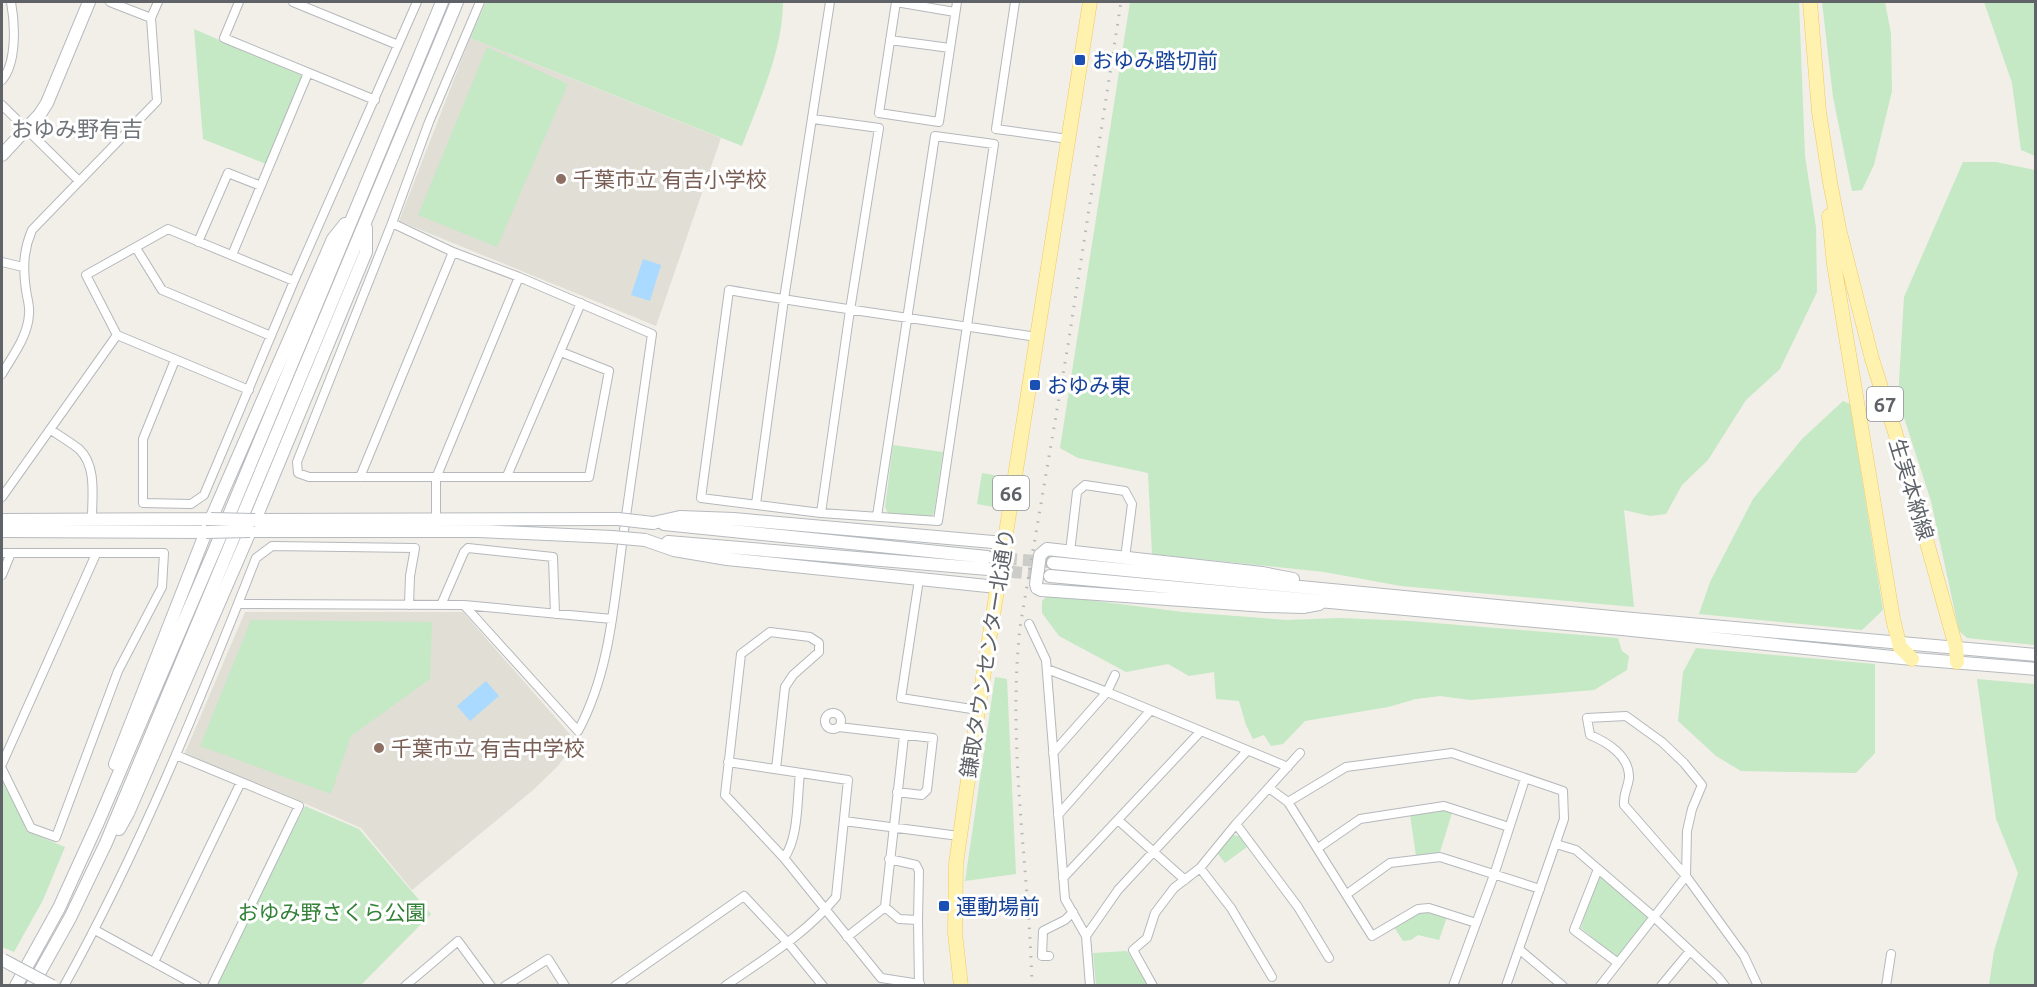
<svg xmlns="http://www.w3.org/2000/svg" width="2037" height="987" viewBox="0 0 2037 987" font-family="Ubuntu,'Noto Sans JP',sans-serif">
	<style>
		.education { fill: #e1ded6 }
		.green { fill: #c5e8c5 }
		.water { fill: #aadaff }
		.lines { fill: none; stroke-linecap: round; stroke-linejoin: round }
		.secondary-tunnel { stroke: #ccccc8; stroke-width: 12; stroke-dasharray: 12 6; stroke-linecap: butt }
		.street-casing { stroke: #b5b8bc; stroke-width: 10 }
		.secondary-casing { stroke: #b6babf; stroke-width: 14 }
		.primary-casing { stroke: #f2c960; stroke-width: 15 }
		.street { stroke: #fff; stroke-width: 8 }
		.secondary { stroke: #fff; stroke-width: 12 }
		.primary { stroke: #fff2af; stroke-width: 14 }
		.rail { stroke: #b6b7b8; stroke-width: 3; stroke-dasharray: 1.5 8; stroke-linecap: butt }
		.secondary-bridge-casing { stroke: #b6babf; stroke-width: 14; stroke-linecap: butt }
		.secondary-bridge { stroke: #fff; stroke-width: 12 }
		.transit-dot { fill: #1a4fb4; stroke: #fff; stroke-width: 2 }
		.education-dot { fill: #8d6e63; stroke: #fff; stroke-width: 2 }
		.labels { text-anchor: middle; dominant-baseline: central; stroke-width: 6; stroke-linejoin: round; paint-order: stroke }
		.shield { fill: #fff; stroke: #8f9295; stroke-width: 1.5 }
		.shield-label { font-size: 20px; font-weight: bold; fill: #5f6368 }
		.transit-label { font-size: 21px; fill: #164399; stroke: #fff; text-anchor: start }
		.education-label { font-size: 21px; fill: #785e54; stroke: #fff; text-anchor: start }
		.street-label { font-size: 21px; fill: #5f6368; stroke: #fff }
		.park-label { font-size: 21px; fill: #348238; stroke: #fff }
		.neighbourhood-label { font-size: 22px; fill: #70757a; stroke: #fff }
	</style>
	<rect width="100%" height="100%" fill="#f1efe8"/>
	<path class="education" d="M470 38 721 138 656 326 399 221Z
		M245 612H463L576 741 558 766 532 791 412 890 361 828 306 804 184 755Z"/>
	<path class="green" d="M486 2H783C783 50 759 101 742 146L470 38Z
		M1130 2H1799L1805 156 1816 227 1817 292 1780 369 1746 400 1708 460 1682 485 1666 514 1650 516 1624 510 1634 607 1401 586 1324 572 1152 554 1148 473 1078 458 1060 448Z
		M1822 2H1885L1891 34 1892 91 1874 165 1862 190 1852 191 1833 97Z
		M1984 2H2035V156L2021 150 2012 83Z
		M194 29 303 76 266 164 203 139Z
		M487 47 568 84 497 247 418 215Z
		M1963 162H1996L2035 170V645L1967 638 1959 631 1931 501 1898 399 1904 297Z
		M1843 401 1850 404 1883 610 1862 630 1699 614 1710 582 1753 499 1802 439Z
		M893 445 943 452 934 513 931 517 888 513 885 507Z
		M982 473 1004 477 1000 508 977 504Z
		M1048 595 1183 612 1287 620 1339 618 1410 621 1618 638 1622 651 1629 656 1627 670 1594 690 1470 700 1440 696 1416 699 1388 707 1305 721 1283 744 1271 746 1264 735 1253 739 1246 725 1239 701 1216 699 1214 672 1189 676 1168 664 1126 672 1059 636 1042 613V601Z
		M251 620 432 622 430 679 351 736 331 794 200 746Z
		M1696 648 1875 664V753L1856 773 1741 771 1716 756 1678 721 1683 672Z
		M995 677 1007 679 1016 874 965 881Z
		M1977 679 2035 684V985H1989L1994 951 2018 873 1996 819Z
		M2 773 27 831 65 847 43 900 14 952 2 947Z
		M305 806 359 829 431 914 361 985 214 986Z
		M1444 810 1452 813 1440 852 1416 856 1410 815Z
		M1233 835 1239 836 1247 847 1225 863 1217 853Z
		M1602 876 1648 918V923L1617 958 1581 928 1597 877Z
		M1422 911H1427L1447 917 1439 940 1418 935 1411 940 1403 941 1394 927Z
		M1127 951 1148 985H1096L1093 953Z"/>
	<path class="water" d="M643 259 661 265 650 301 631 295Z
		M486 681 499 696 470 721 457 706Z"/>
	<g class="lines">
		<path class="secondary-tunnel" d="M987 557 1049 562
			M992 570 1046 575"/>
		<g class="street-casing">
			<path id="street" d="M110 2 151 18
				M239 2 224 38 375 100
				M293 2 398 45
				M896 2 879 113 939 122 957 2
				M896 2 955 12
				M1015 2 996 129 1068 139
				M890 40 950 48
				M2 80C17 63 15 23 11 2
				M2 105 79 181
				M813 119 879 128 850 310 821 513
				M392 223 297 462 298 473 309 477H589L609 371 561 352
				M198 242 228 173 261 186
				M136 248 162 290 271 336
				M232 255 308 73
				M2 262 23 267
				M175 360 143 439V503L191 504 204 495 294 281 417 2
				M2 374C13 355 28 336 29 314 30 306 27 298 26 290 23 268 23 251 32 230L157 101 151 18 158 2
				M249 390 117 335 86 275 168 229 294 281
				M51 430C60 436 70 442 79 449 97 466 92 496 92 518
				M507 476 581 303
				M360 477 453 252
				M2 497 117 335
				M756 504 784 299 830 2
				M877 516 935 136 994 144 938 521 821 513 701 498 729 290C831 308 934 321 1036 337
				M436 519V478L519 277
				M1070 552 1077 492 1085 485 1125 491 1132 504 1125 558
				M2 553H164L162 587 118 671 56 837 31 828 2 769
				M2 575 11 553
				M918 586 901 698 978 710
				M238 604 464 605 612 619
				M441 605 464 552 468 548 553 557 555 614
				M464 605 578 731C610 672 614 603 623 537 633 470 642 402 652 334L519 277 453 252 392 223 429 122 480 2
				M1029 624 1046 660 1065 899 1086 936 1090 986
				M1047 669 1107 692 1288 767
				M825 721a8 8 0 1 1 16 0a8 8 0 1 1-16 0Z
				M839 727 933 738 927 790 922 795 897 792
				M1053 753 1107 692 1115 675
				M176 755 299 806 212 986
				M2 764 96 554
				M776 769 785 687 793 675 819 652V643L810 637 770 632 741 654 725 795 784 858 881 978 920 984
				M1269 788 1288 802 1372 936 1418 909 1429 908 1476 923
				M1288 802 1346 767 1452 753 1563 791 1564 819 1506 986
				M1058 815 1150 711
				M1118 820 1185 880
				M844 821 959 836
				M1236 824 1298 907 1329 958
				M1556 844 1576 850 1654 917 1718 977 1725 986
				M1318 848 1360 819 1444 806 1509 827
				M784 858C799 838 797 798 800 773
				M889 859 916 865 919 871 918 920 919 986
				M1200 868 1231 908 1272 977
				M1598 869 1574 930 1618 963
				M1063 878 1200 732
				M1347 894 1390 863 1440 857 1540 889
				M885 907 899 919 918 920
				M95 930 197 986
				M1086 936 1118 890 1247 751
				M847 937 885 907 904 736
				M1520 950 1563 986
				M1049 956H1042L1043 931 1065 920 1073 912
				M154 962 241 782
				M64 986C140 849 199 703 256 558L272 546 415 548 410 576 409 605
				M405 986 458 941 491 986
				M505 986 548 959 565 986
				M615 986 744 896 788 943 823 986
				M725 986C764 959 806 934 836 897L848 780 728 762
				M1153 986 1133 950 1147 938 1155 913 1174 888 1200 868 1236 824 1300 753
				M1453 986 1494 875 1525 779
				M1600 986 1686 876 1687 831 1692 809 1702 785 1684 763 1662 742 1626 716 1587 718 1590 735C1607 742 1630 756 1629 778 1628 788 1623 793 1624 805L1686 876 1744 956 1758 986
				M1661 986 1690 951
				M1886 986 1891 954"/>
		</g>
		<g class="secondary-casing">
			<path id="secondary" d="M2 155 40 114 47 103 89 2
				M2 520 211 519
				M255 520 618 519
				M653 523 680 517 734 519 1004 543
				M664 524 987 557
				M2 531 206 532
				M250 531H479L612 537
				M645 540 674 550 727 559 997 587
				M668 542 988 569
				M1053 563 1622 618 2036 655
				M1050 576 1622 629 1902 658 2036 669
				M1293 579 1262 573 1047 549 1040 555 1036 584 1037 588 1041 590 1266 606 1303 607 1319 604
				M115 764 211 519 333 239 345 224
				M119 829 128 813 255 520 366 252V228
				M16 986 59 908 99 820 217 544 442 2
				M32 986 70 918 106 843 457 2"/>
		</g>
		<g class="primary-casing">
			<path id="primary" d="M1810 2 1819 112 1830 182 1839 229 1872 359 1906 467 1956 647 1957 662
				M1829 216 1834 264 1893 619 1900 647 1912 659
				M961 986 955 933 956 864 978 710 1090 2"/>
		</g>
		<use href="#street" class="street"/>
		<use href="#secondary" class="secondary"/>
		<use href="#primary" class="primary"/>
		<path class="rail" d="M1032 986C1029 865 1007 748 1020 627L1068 345 1121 2"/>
		<g class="secondary-bridge-casing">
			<path id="secondary-bridge" d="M211 519 255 520
				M618 519 653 523
				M206 532 250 531
				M612 537 645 540
				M3 960 52 986"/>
		</g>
		<use href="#secondary-bridge" class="secondary-bridge"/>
	</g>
	<g class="transit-dot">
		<rect x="1074" y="54" width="12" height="12" rx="3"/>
		<rect x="1029" y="379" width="12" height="12" rx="3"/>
		<rect x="938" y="900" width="12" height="12" rx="3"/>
	</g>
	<g class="education-dot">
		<circle cx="561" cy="179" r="6"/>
		<circle cx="379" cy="748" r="6"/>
	</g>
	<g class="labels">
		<g class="shield">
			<rect x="1867" y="387" width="36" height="34" rx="4.5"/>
			<rect x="993" y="476" width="36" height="34" rx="4.5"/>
		</g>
		<g class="shield-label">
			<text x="1885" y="404">67</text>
			<text x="1011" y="493">66</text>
		</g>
		<g class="transit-label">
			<text x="1092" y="60">おゆみ踏切前</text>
			<text x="1047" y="385">おゆみ東</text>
			<text x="956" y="906">運動場前</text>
		</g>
		<g class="education-label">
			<text x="573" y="179">千葉市立 有吉小学校</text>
			<text x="391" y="748">千葉市立 有吉中学校</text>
		</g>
		<g class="street-label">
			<text transform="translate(1912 489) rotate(73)">生実本納線</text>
			<text transform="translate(987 653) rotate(-81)">鎌取タウンセンター北通り</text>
		</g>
		<g class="park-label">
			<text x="332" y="912">おゆみ野さくら公園</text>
		</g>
		<g class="neighbourhood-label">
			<text x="77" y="128">おゆみ野有吉</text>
		</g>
	</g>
	<rect width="2037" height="987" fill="none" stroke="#5f6368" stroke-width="6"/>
</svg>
